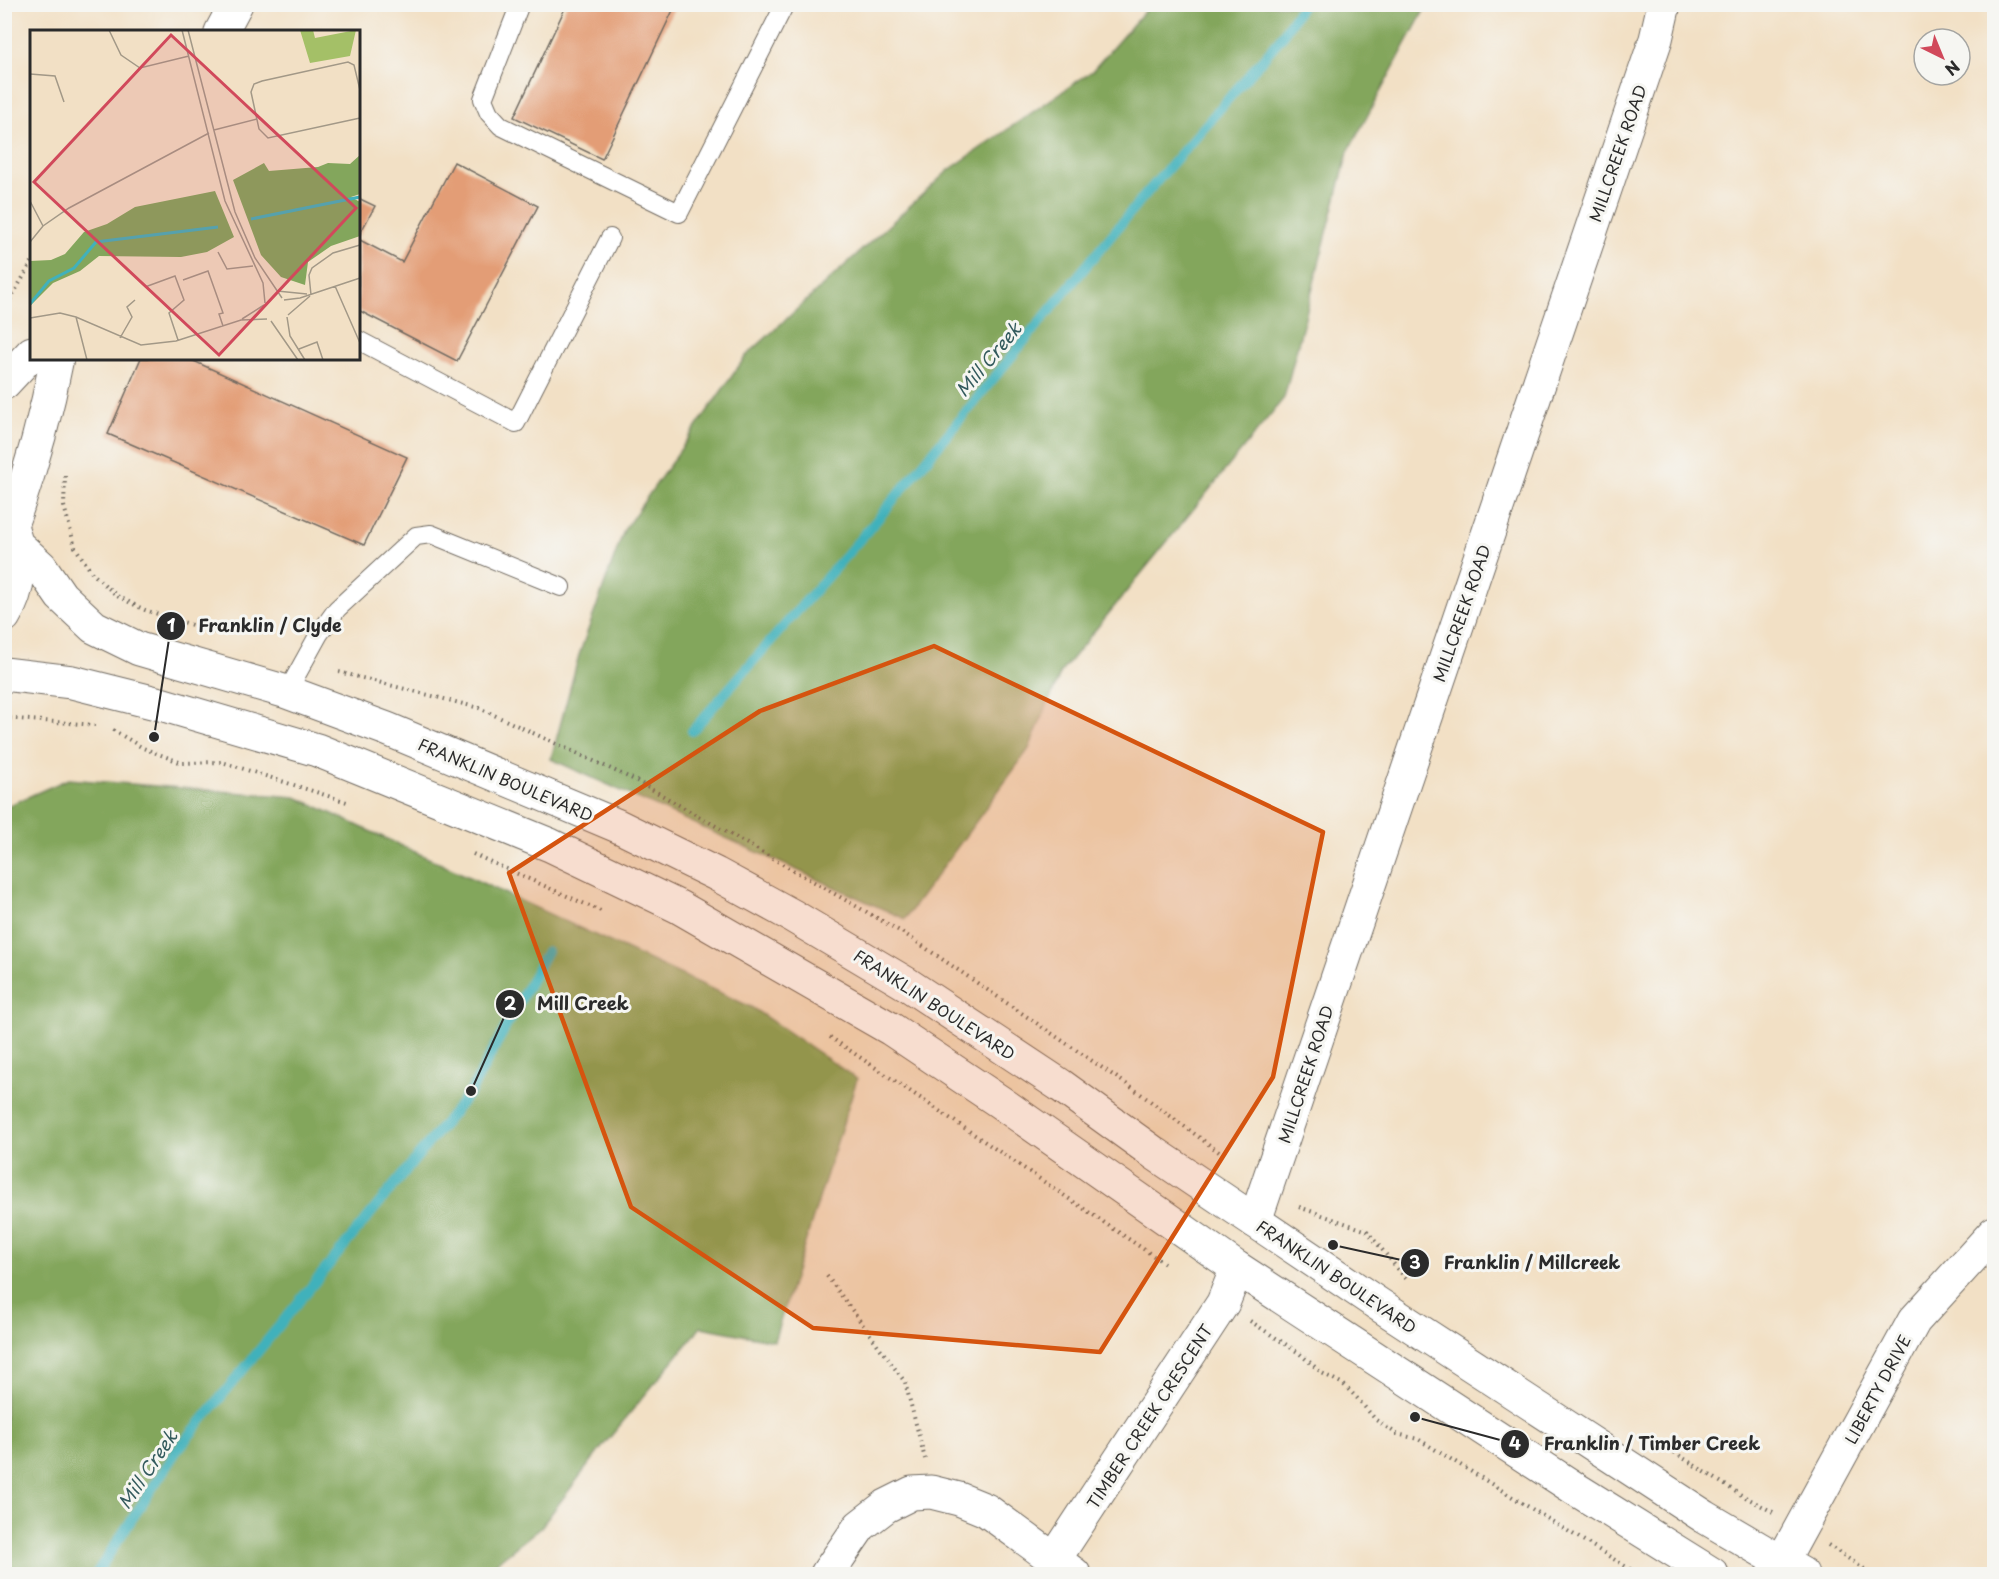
<svg xmlns="http://www.w3.org/2000/svg" width="1999" height="1579" viewBox="0 0 1999 1579" font-family="'Playpen Sans',sans-serif">
	<style>
		.forest { fill: #83a65c; stroke: #576844; stroke-width: 1.5 }
		.lines { fill: none; stroke-linecap: round; stroke-linejoin: round }
		.stream { stroke: #41b1bb; stroke-width: 10 }
		.building { fill: #e39d76 }
		.service-casing { stroke: #716a61; stroke-width: 20 }
		.minor-casing { stroke: #716a61; stroke-width: 35 }
		.secondary-casing { stroke: #716a61; stroke-width: 35 }
		.path { stroke: #716a61; stroke-width: 4; stroke-dasharray: 1.5 4.5; stroke-linecap: butt }
		.service { stroke: #fff; stroke-width: 18 }
		.minor { stroke: #fff; stroke-width: 33 }
		.secondary { stroke: #fff; stroke-width: 33 }
		.marked { fill: #d5540f; fill-opacity: 0.2; stroke: #d5540f; stroke-width: 4.5; stroke-linejoin: round }
		.labels { text-anchor: middle; dominant-baseline: central; stroke-width: 6; stroke-linejoin: round; paint-order: stroke }
		.street-label { font-size: 16px; fill: #2b2b2b; stroke: #f6f6f2 }
		.water-label { font-size: 18px; font-style: italic; fill: #335a5d; stroke: #f6f6f2 }
		.inset-river { fill: none; stroke: #41b1bb; stroke-width: 3 }
		.inset-road { fill: none; stroke: #a29887; stroke-width: 1.5 }
		.view { fill: #d1495b; fill-opacity: 0.15; stroke: #d1495b; stroke-width: 3 }
		.inset-edge { fill: none; stroke: #2b2b2b; stroke-width: 3 }
		.leader { fill: none; stroke: #2b2b2b; stroke-width: 2 }
		.callout-dot { fill: #2b2b2b; stroke: #f6f6f2; stroke-width: 2 }
		.mark-label { font-size: 18px; text-anchor: middle; font-weight: bold; fill: #fff }
		.callout-label { font-size: 18px; text-anchor: middle; font-weight: bold; fill: #2b2b2b; stroke: #f6f6f2; stroke-width: 6; stroke-linejoin: round; paint-order: stroke }
	</style>
	<rect width="100%" height="100%" fill="#f6f6f2"/>
	<filter id="ink" filterUnits="userSpaceOnUse"><feTurbulence type="fractalNoise" baseFrequency=".0167" numOctaves="2"/><feDisplacementMap in="SourceGraphic" scale="12" xChannelSelector="R" yChannelSelector="G"/><feConvolveMatrix kernelMatrix="1 2 1 2 8 2 1 2 1" color-interpolation-filters="sRGB"/></filter>
	<filter id="wash" filterUnits="userSpaceOnUse"><feTurbulence type="fractalNoise" baseFrequency=".008" numOctaves="4" result="noise"/><feDisplacementMap in="SourceGraphic" scale="24" xChannelSelector="R" yChannelSelector="G"/><feGaussianBlur stdDeviation="1.35" result="paint"/><feColorMatrix in="noise" values="0 0 0 0 0 0 0 0 0 0 0 0 0 0 0 0 0 1.4 0 .05"/><feComposite in="paint" operator="in"/></filter>
	<g filter="url(#wash)">
		<rect width="100%" height="100%" fill="#f2e0c5"/>
		<path class="forest" d="M1150 5H1427L1348 152 1284 398 1061 672 1029 749 905 919 551 759 579 655 624 530 746 356 949 170 1092 71Z
			M68 779 296 797 751 1007 857 1079 774 1341 701 1327 606 1442 541 1527 482 1574H5V807Z"/>
		<g class="lines">
			<path class="stream" d="M692 731 876 521 1139 202 1280 39 1303 4
				M96 1574 176 1452 471 1091 547 951"/>
		</g>
		<g id="blocks">
			<path class="building" d="M567 4H676L602 159 514 117Z
				M454 162 538 206 457 361 358 310V239L402 262Z
				M358 198 375 206 358 237Z
				M141 358H187L407 457 364 545 108 434Z"/>
		</g>
	</g>
	<g filter="url(#ink)">
		<use href="#blocks" fill-opacity="0" stroke="#716a61" stroke-width="1.5"/>
		<g class="lines">
			<g class="service-casing">
				<path id="service" d="M520 4 483 99 489 113 501 126 679 213 785 4
					M358 340 516 423 610 238
					M287 692 319 634 337 609 416 536 431 534 561 587"/>
			</g>
			<g class="minor-casing">
				<path id="minor" d="M1255 1221 1656 39 1664 4
					M1054 1560 1223 1303 1237 1268
					M1782 1562 1914 1321 1994 1233
					M827 1574 860 1526 886 1506 912 1493 931 1492 959 1499 986 1510 1074 1574"/>
			</g>
			<g class="secondary-casing">
				<path id="secondary" d="M221 32 236 4
					M4 383 32 353
					M11 525C31 470 46 416 57 358
					M17 545 41 567 61 596 94 627 139 649 287 692 387 729 618 826 716 874 791 915 907 984 1060 1085 1154 1153 1378 1304 1705 1517 1802 1574
					M4 616C20 591 22 560 13 532
					M4 674 72 682 164 705 317 750 550 845 679 907 891 1029 1000 1102 1237 1268 1574 1488 1712 1574"/>
			</g>
			<path class="path" d="M4 310 32 262
				M65 476 64 506 75 547 92 573 117 596 145 610 214 632
				M339 672 479 708 637 781 905 934 1138 1092 1219 1152
				M4 718 95 725
				M113 730 143 748 182 763 222 762 347 802
				M473 854 603 912
				M830 1037 1164 1263
				M1299 1207 1367 1231 1406 1279
				M827 1276 905 1382 925 1459
				M1250 1321 1299 1353 1322 1373 1343 1384 1357 1398 1376 1420 1397 1434 1418 1439 1638 1574
				M1649 1436 1736 1492 1773 1512
				M1828 1545 1872 1574"/>
			<use href="#service" class="service"/>
			<use href="#minor" class="minor"/>
			<use href="#secondary" class="secondary"/>
		</g>
	</g>
	<path class="marked" d="M934 646 1323 832 1273 1077 1100 1352 813 1328 631 1207 509 873 760 711Z"/>
	<g class="labels">
		<g class="street-label">
			<text transform="translate(1617 153) rotate(-71)">MILLCREEK ROAD</text>
			<text transform="translate(1461 613) rotate(-71)">MILLCREEK ROAD</text>
			<text transform="translate(506 779) rotate(23)">FRANKLIN BOULEVARD</text>
			<text transform="translate(935 1004) rotate(33)">FRANKLIN BOULEVARD</text>
			<text transform="translate(1305 1074) rotate(-72)">MILLCREEK ROAD</text>
			<text transform="translate(1337 1276) rotate(34)">FRANKLIN BOULEVARD</text>
			<text transform="translate(1877 1389) rotate(-62)">LIBERTY DRIVE</text>
			<text transform="translate(1149 1416) rotate(-57)">TIMBER CREEK CRESCENT</text>
		</g>
		<g class="water-label">
			<text transform="translate(988 359) rotate(-50)">Mill Creek</text>
			<text transform="translate(147 1469) rotate(-56)">Mill Creek</text>
		</g>
	</g>
	<g transform="translate(30 30)">
		<rect width="330" height="330" fill="#f2e0c5"/>
		<path d="M270 0H283L285 8 326 0 320 26 280 33Z" fill="#a4c067"/>
		<path d="M330 125V164L321 167 330 172V206L301 216 278 232 275 255 251 247 231 225 203 150 234 133 239 141 288 137 298 133 320 134ZM185 161 204 207 177 222 151 227 69 226 50 241 23 253 0 276V231L21 230 35 224 54 202 77 194 105 177Z" fill="#83a65c"/>
		<path class="inset-river" d="M221 189 330 167M0 274 19 251 44 238 66 212 188 197"/>
		<path class="inset-road" d="M79 0 91 25 110 38 159 26M152 0 195 171 233 253 235 273M158 0 205 182 225 228 252 268M0 44 25 46 34 72M330 60 324 35 318 32 232 51 224 54 221 62 229 99 238 108 330 88M184 100 227 89M0 171 13 196M0 212 13 196 39 178 179 103M188 222 197 239 223 236M153 250 178 241 193 283 189 284 193 296M305 256 330 313M115 257 145 246 154 270 139 283 148 310M247 261 277 264M281 265 279 245 282 238 303 223 330 215M254 270 270 268 330 248M258 285 280 266M46 287 57 330M257 287 260 306 275 330M0 288 30 283 46 287 111 315 146 311 211 290 237 289M212 289 234 275M241 291 268 330M90 308 102 287 97 277 105 270M269 319 287 312 293 330"/>
		<path class="view" d="M141 5 326 178 189 325 4 152Z"/>
		<rect width="330" height="330" class="inset-edge"/>
	</g>
	<path class="leader" d="M154 737L171 626M471 1091L510 1004M1333 1245L1415 1263M1415 1417L1515 1444"/>
	<g class="callout-dot">
		<circle cx="154" cy="737" r="6"/>
		<circle cx="471" cy="1091" r="6"/>
		<circle cx="1333" cy="1245" r="6"/>
		<circle cx="1415" cy="1417" r="6"/>
		<circle cx="171" cy="626" r="15"/>
		<circle cx="510" cy="1004" r="15"/>
		<circle cx="1415" cy="1263" r="15"/>
		<circle cx="1515" cy="1444" r="15"/>
	</g>
	<g class="mark-label">
		<text x="171" y="632">1</text>
		<text x="510" y="1010">2</text>
		<text x="1415" y="1269">3</text>
		<text x="1515" y="1450">4</text>
	</g>
	<g class="callout-label">
		<text x="270" y="632">Franklin / Clyde</text>
		<text x="583" y="1010">Mill Creek</text>
		<text x="1532" y="1269">Franklin / Millcreek</text>
		<text x="1652" y="1450">Franklin / Timber Creek</text>
	</g>
	<rect width="1999" height="1579" fill="none" stroke="#f6f6f2" stroke-width="24"/>
	<g transform="translate(1942 57) rotate(137)"><circle r="28" fill="#f6f6f2" stroke="#a5a5a2" stroke-width="1.5"/>
	<path d="M0-4.5L10 22L0 15L-10 22Z" fill="#d1495b"/>
	<text y="-9" font-size="16" font-weight="bold" text-anchor="middle" fill="#2b2b2b">N</text>
	</g>
</svg>
